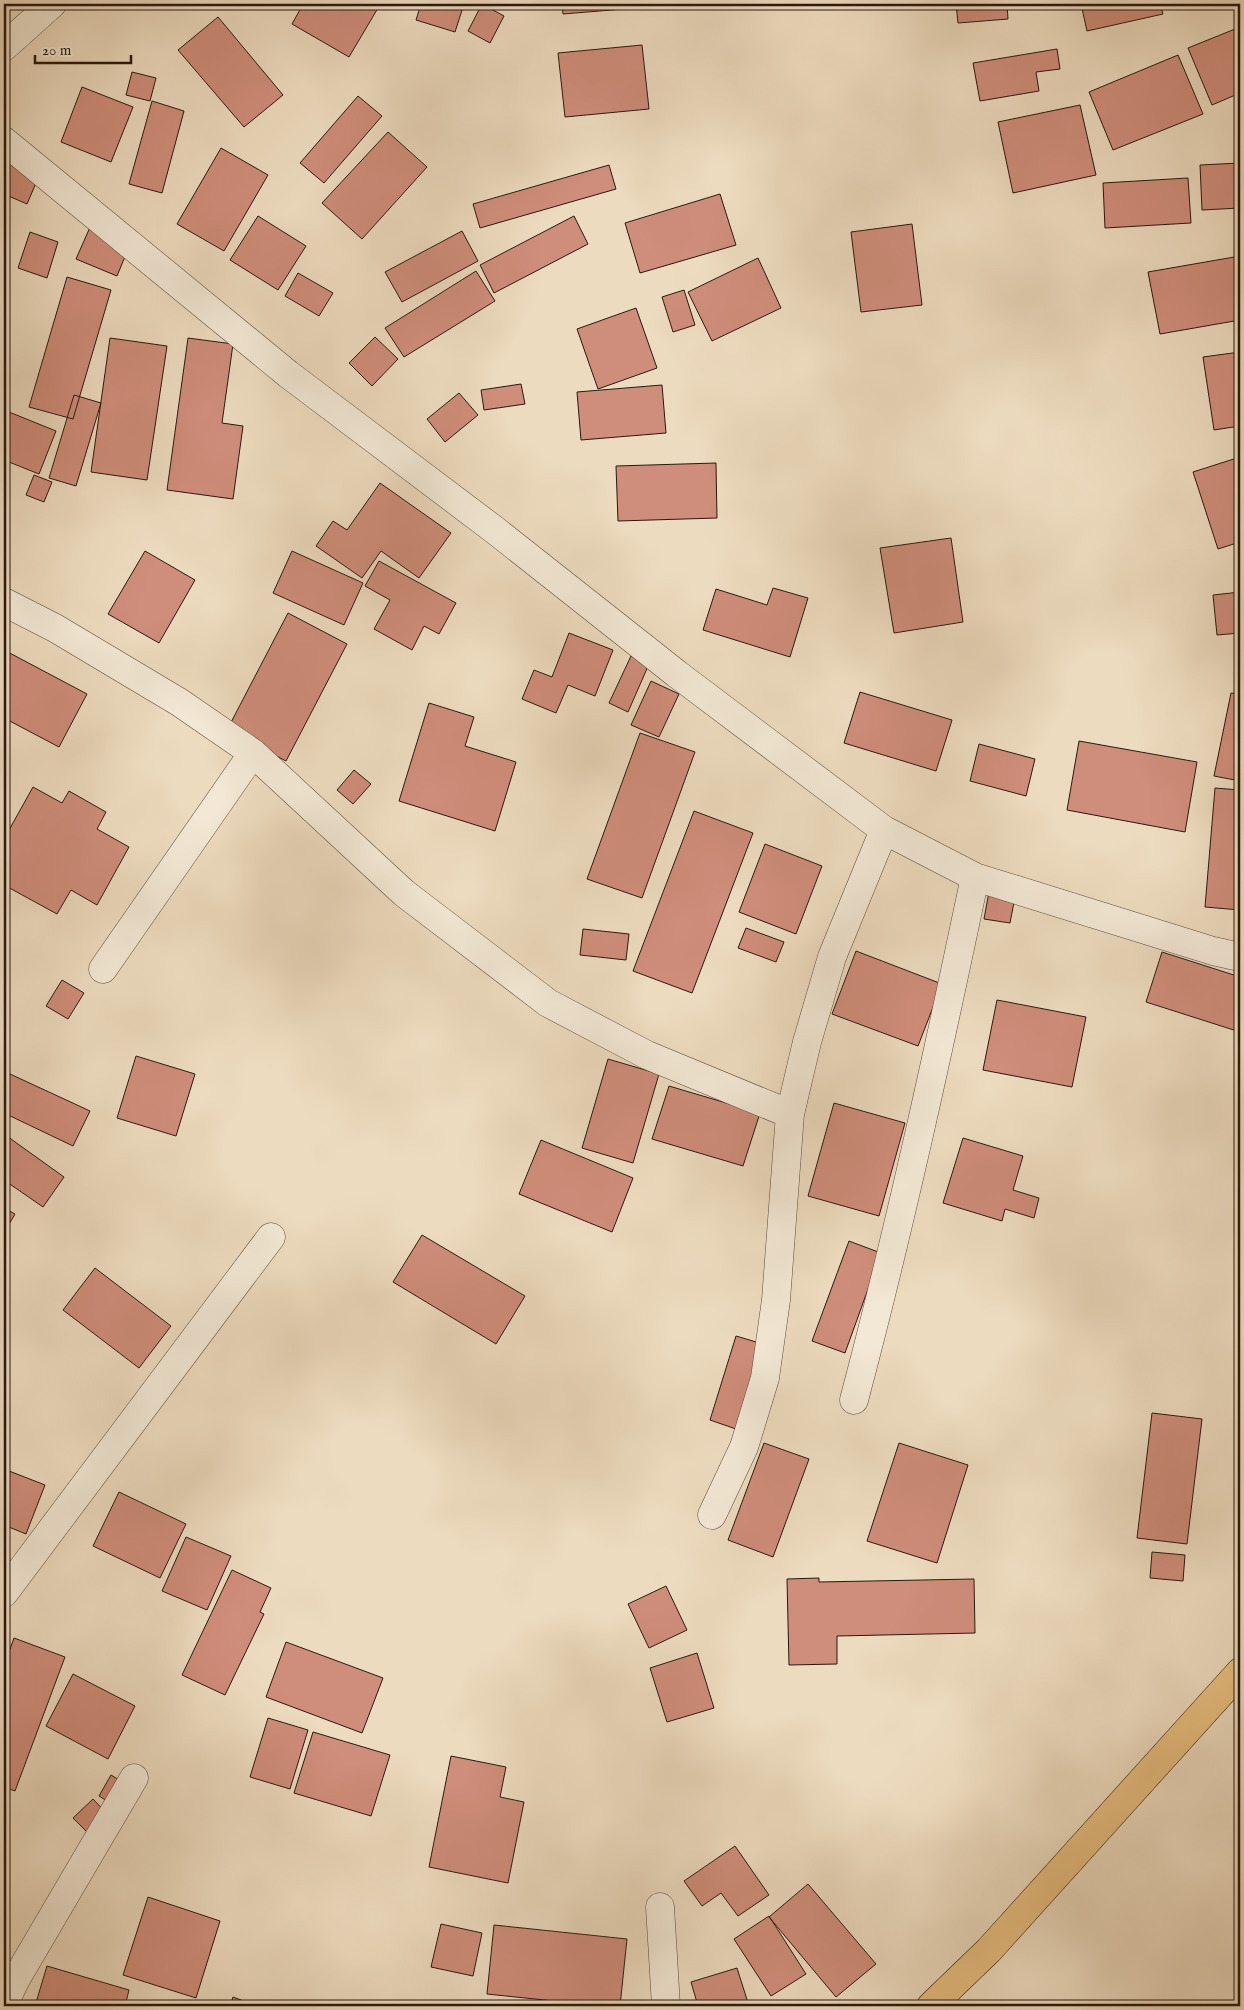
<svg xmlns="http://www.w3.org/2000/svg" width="1244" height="2010" viewBox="0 0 1244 2010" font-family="'IM FELL English',serif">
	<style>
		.building { fill: #cf8d7b; stroke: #2a180e }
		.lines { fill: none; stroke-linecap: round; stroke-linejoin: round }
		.minor-casing { stroke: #5b493a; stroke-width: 29 }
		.major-casing { stroke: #2a180e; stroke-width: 29 }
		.minor { stroke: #f3e8d5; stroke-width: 28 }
		.major { stroke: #e6be80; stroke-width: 28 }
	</style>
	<rect width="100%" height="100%" fill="#eddbbf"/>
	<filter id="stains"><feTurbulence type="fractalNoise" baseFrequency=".004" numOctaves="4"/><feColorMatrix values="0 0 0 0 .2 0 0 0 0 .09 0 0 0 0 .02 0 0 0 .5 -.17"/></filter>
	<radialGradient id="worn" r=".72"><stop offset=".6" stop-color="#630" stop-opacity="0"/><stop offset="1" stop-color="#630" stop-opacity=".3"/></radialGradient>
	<path class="building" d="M298 4H371L378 8 349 57 292 24 302 6Z
		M421 4H464L455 32 416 20Z
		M482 4 504 16 490 43 468 31Z
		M562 4H648V7L563 14Z
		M956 4H1007L1008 19 958 23Z
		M1015 4H1055L1016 9Z
		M1081 4H1160L1163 14 1087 31Z
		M218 17 283 95 244 127 178 50Z
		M1235 29 1240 41V93L1212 105 1188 48Z
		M642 45 649 109 565 117 558 53Z
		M1057 49 1060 69 1036 72 1039 91 980 101 973 63Z
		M1178 55 1203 114 1113 150 1089 92Z
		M132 72 156 78 150 101 126 95Z
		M82 87 133 107 111 162 61 142Z
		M358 96 382 116 324 183 300 163Z
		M152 101 184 111 162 193 129 184Z
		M1080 105 1096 175 1013 193 998 122Z
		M388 132 427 167 362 239 322 203Z
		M221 148 268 175 224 251 177 224Z
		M7 163 39 176 27 204 4 194V172Z
		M1240 163V208L1202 210 1200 165Z
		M609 165 616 189 480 228 473 204Z
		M1188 178 1191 223 1105 228 1103 183Z
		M720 194 736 245 640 273 625 223Z
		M258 216 306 246 278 290 230 260Z
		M574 216 588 244 494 293 480 265Z
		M912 224 922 305 861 312 851 232Z
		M91 225 131 242 117 276 76 259Z
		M462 231 478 261 402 302 385 272Z
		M30 232 58 242 47 278 18 268Z
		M1240 256V320L1160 334 1148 272Z
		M758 258 781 308 712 341 688 292Z
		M476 271 495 301 404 357 385 328Z
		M298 273 333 293 319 316 285 296Z
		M67 277 111 290 73 419 29 407Z
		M684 290 695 325 673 332 662 297Z
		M636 308 657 368 598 389 577 329Z
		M375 337 398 359 372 386 349 363Z
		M110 338 167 346 147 480 91 472Z
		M188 338 233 344 222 423 243 426 233 499 167 490Z
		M1240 352V426L1214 430 1203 357Z
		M521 384 525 404 484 410 481 390Z
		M662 385 666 433 581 440 577 392Z
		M459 393 478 415 445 442 427 419Z
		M74 395 101 403 76 486 49 478Z
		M4 410 56 431 39 474 4 460Z
		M1240 457V542L1218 549 1193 472Z
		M716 463 717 518 618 521 616 466Z
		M34 475 52 482 44 502 26 495Z
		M380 483 451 533 419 578 381 551 362 578 316 546 333 521 347 530Z
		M951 538 963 622 894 633 880 548Z
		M145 551 195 580 159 643 108 614Z
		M292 551 363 583 344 625 273 593Z
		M379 561 456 603 439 634 424 626 412 650 374 629 390 600 365 586Z
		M773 588 808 598 790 657 703 630 716 589 767 605Z
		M1240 592V633L1217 635 1213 595Z
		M288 613 347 644 286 761 227 730Z
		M569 633 613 650 595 696 568 685 556 713 522 699 534 670 552 677Z
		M4 650 87 694 59 747 4 718Z
		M631 656 649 664 628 712 609 703Z
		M651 681 679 694 659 737 631 725Z
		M860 692 952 720 936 771 844 743Z
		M1231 693 1240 694V781L1214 776Z
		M429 703 474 717 465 746 516 762 495 831 399 801Z
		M640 733 695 752 642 898 587 879Z
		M1079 741 1197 762 1185 832 1067 810Z
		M979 744 1035 759 1026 796 970 781Z
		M354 770 371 784 353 804 337 790Z
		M33 787 62 803 69 791 106 812 97 829 129 847 97 905 71 890 57 914 4 885V839Z
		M1215 788 1240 790V910L1205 907Z
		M694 811 753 833 692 993 633 971Z
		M765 844 822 866 796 934 739 912Z
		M989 892 1015 897 1010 923 984 919Z
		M746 928 784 942 776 962 738 948Z
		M583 929 629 934 626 960 580 955Z
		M856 951 942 984 918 1046 832 1014Z
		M1162 952 1240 977V1032L1146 1002Z
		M62 980 84 993 68 1019 46 1006Z
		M997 1000 1086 1017 1072 1087 983 1070Z
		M136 1056 195 1074 176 1136 117 1118Z
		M608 1059 659 1074 633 1163 582 1148Z
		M10 1074 90 1111 73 1146 4 1113V1088Z
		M669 1086 760 1113 743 1166 652 1139Z
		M834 1103 905 1123 879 1216 808 1196Z
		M4 1134 64 1177 43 1207 4 1180Z
		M963 1138 1023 1156 1013 1190 1039 1198 1034 1218 1005 1209 1002 1221 943 1203Z
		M541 1140 633 1178 612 1232 519 1194Z
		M4 1208 15 1214 4 1233Z
		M422 1235 525 1296 496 1344 393 1282Z
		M849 1241 881 1253 845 1353 812 1341Z
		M95 1268 171 1326 139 1368 63 1310Z
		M736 1336 763 1344 736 1429 710 1420Z
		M1152 1413 1202 1419 1187 1544 1137 1538Z
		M764 1443 809 1459 773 1557 728 1540Z
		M899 1443 968 1465 937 1563 867 1541Z
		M4 1469 45 1485 26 1534 4 1525Z
		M119 1492 186 1524 160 1578 93 1546Z
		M186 1537 231 1556 207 1610 162 1591Z
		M1152 1552 1185 1555 1183 1581 1150 1578Z
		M232 1570 271 1588 260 1612 264 1614 225 1695 182 1675Z
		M819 1578V1582L974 1579 975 1633 837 1636V1664L789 1665 787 1579Z
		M666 1586 687 1630 649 1648 628 1604Z
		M14 1638 65 1657 15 1791 4 1787V1666Z
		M286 1642 383 1678 362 1733 266 1697Z
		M697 1653 714 1708 667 1722 650 1668Z
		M73 1674 135 1706 108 1759 46 1726Z
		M268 1718 308 1730 290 1789 250 1777Z
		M313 1732 390 1755 371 1816 294 1793Z
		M451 1756 506 1767 500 1797 524 1802 508 1883 429 1867Z
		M1240 1771V1783L1235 1779Z
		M111 1775 129 1786 117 1807 99 1796Z
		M93 1799 109 1816 89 1834 73 1818Z
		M735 1846 769 1895 738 1916 721 1893 702 1906 684 1881Z
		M808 1884 876 1964 836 1997 769 1917Z
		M148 1897 220 1921 196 1998 123 1975Z
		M769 1916 806 1974 771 1996 734 1939Z
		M441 1924 482 1933 473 1976 431 1967Z
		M494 1925 627 1939 620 2006H602L487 1994Z
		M47 1966 129 1990 125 2006H35Z
		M737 1968 749 2006H698L691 1982Z
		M233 1997 257 2006H230Z"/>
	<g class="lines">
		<g class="minor-casing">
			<path id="minor" d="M4 47 52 4
				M4 141 288 374 496 531 677 674 884 830 975 877 1213 951 1240 957
				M4 602 55 628 179 702 253 753 404 893 548 1003 647 1055 790 1114
				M103 969 253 753
				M854 1400C900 1227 938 1053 975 877
				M712 1515 744 1447 765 1378 776 1300 790 1114 807 1042 832 957 884 830
				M4 1593 271 1237
				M660 1907 666 2006
				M4 2004 16 1979 134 1778"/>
		</g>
		<g class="major-casing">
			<path id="major" d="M931 2006 989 1950 1240 1672"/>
		</g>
		<use href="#minor" class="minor"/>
		<use href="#major" class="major"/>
	</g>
	<rect width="1244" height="2010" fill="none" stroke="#eddbbf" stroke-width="20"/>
	<rect x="5" y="5" width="1234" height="2000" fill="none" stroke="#2a180e" stroke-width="2.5"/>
	<rect x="10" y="10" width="1224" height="1990" fill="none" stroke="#2a180e"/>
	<path d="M35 55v8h96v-8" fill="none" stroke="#2a180e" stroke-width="2.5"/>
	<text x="42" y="55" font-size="15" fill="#2a180e" stroke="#f3e8d5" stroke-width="4" paint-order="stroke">20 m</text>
	<rect width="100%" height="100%" filter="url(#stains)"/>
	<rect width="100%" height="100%" fill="url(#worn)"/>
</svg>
